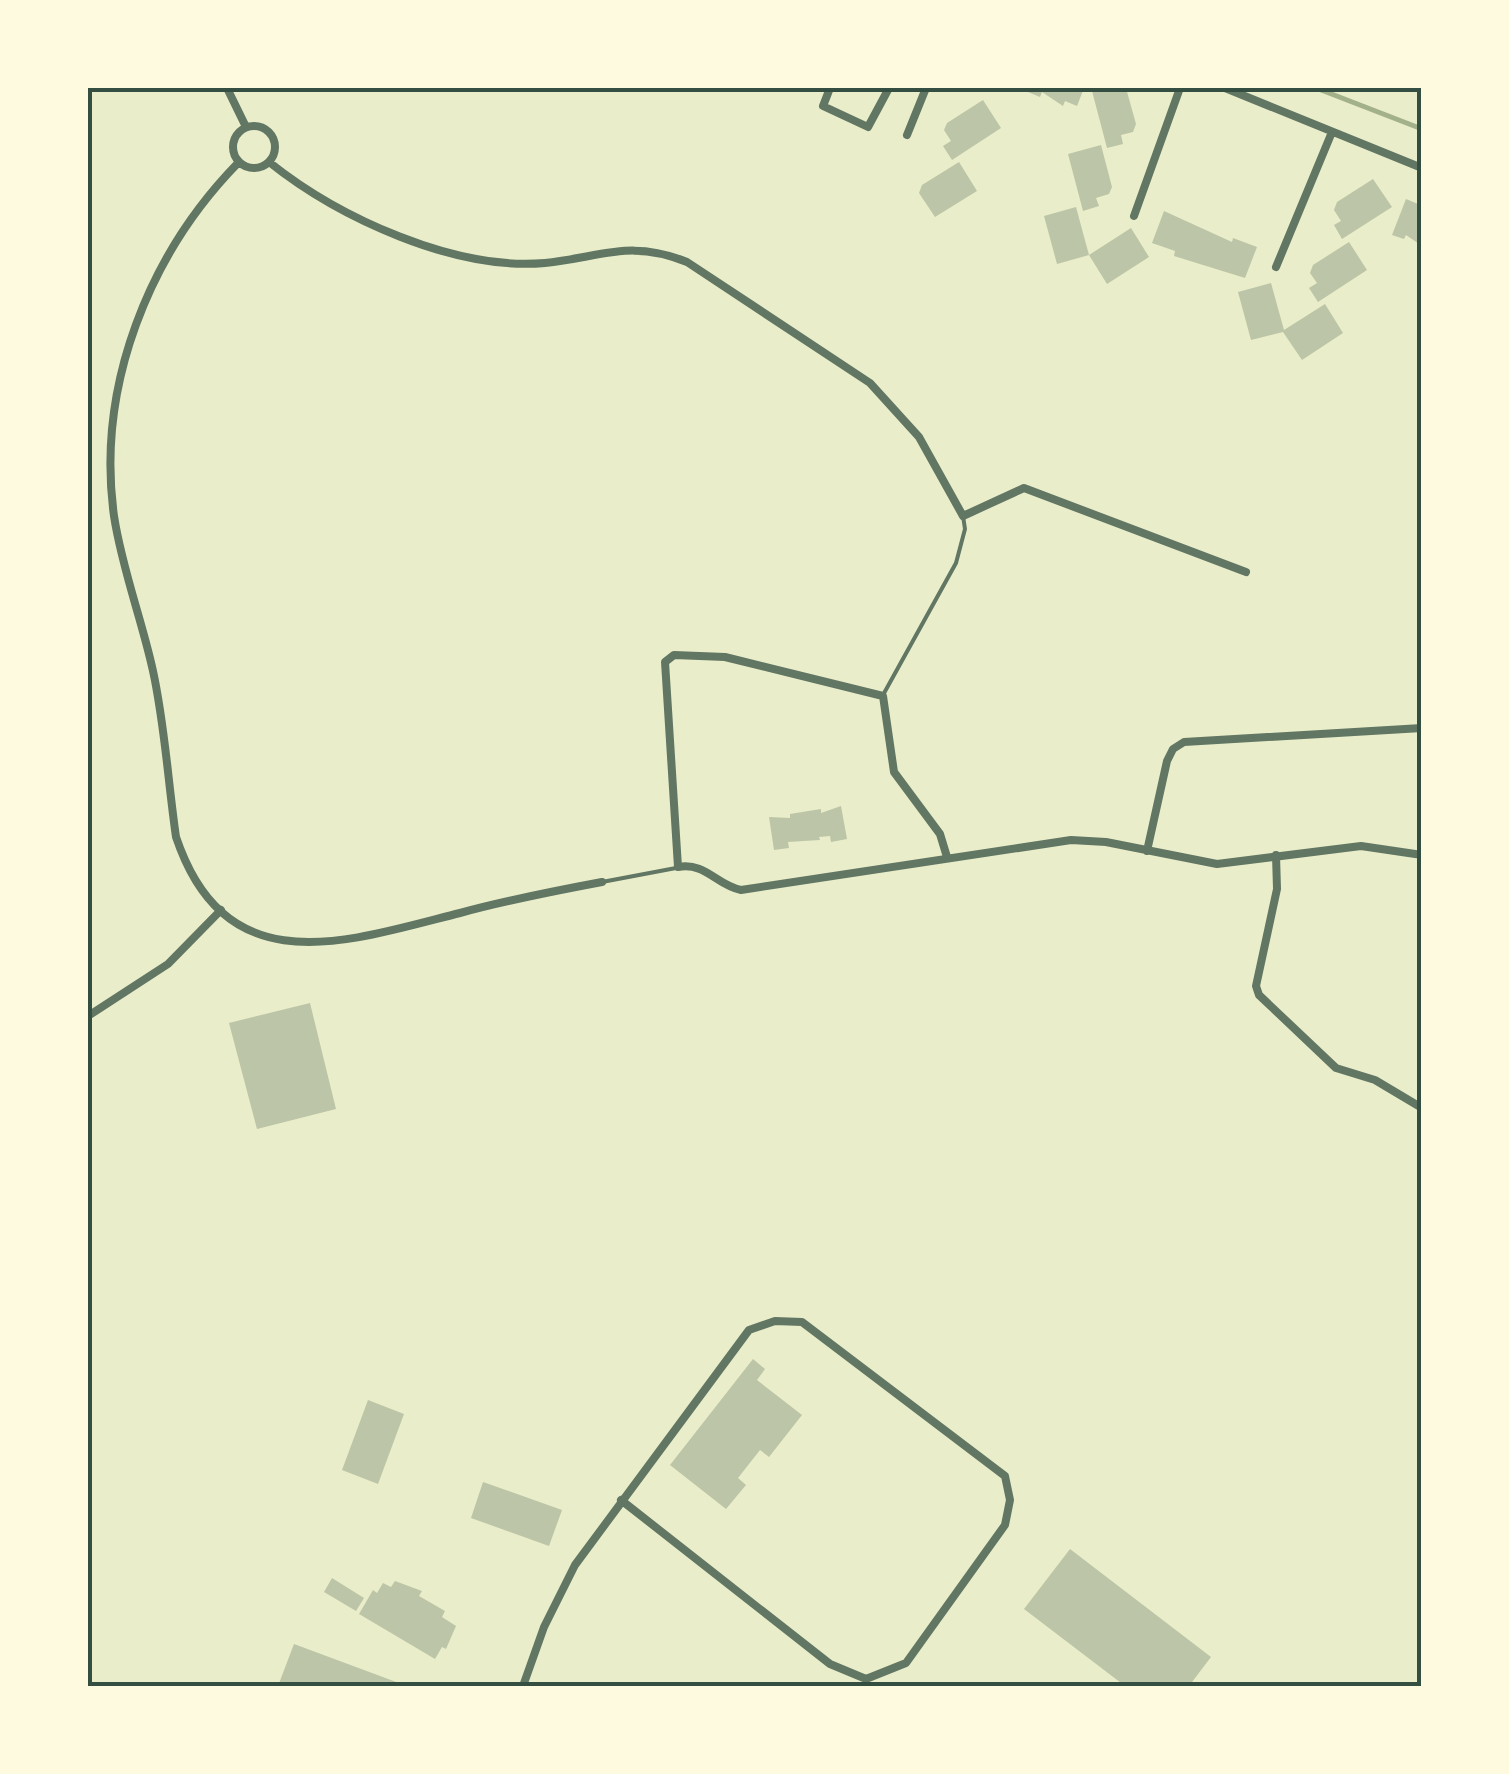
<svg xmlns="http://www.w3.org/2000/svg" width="1509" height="1774" viewBox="0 0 1509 1774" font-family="'Roboto Serif',serif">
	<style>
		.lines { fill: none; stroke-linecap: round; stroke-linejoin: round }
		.stream { stroke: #a3b18a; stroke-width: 5 }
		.building { fill: #bcc5a7 }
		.service { stroke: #617663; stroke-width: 4 }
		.minor { stroke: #617663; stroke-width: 8 }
		.neatline { fill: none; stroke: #344e41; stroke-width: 4 }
	</style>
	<rect width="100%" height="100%" fill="#e9edc9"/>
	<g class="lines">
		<path class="stream" d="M1316 88 1422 129"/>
	</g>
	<path class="building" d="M1030 88H1084L1077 106 1065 101 1063 106 1042 92 1040 97 1028 92Z
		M1106 88H1126L1136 124 1133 132 1121 135 1123 144 1107 148 1092 91Z
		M983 100 1001 128 952 160 943 146 951 141 944 130 947 123Z
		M1101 145 1112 187 1109 194 1096 198 1099 206 1083 211 1068 154Z
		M959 162 977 191 935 217 919 193 922 185Z
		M1373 179 1392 207 1342 239 1334 225 1341 221 1334 210 1337 202Z
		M1422 195V246L1406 235 1404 239 1392 235 1406 199 1418 204Z
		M1076 207 1089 255 1057 264 1044 216Z
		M1164 211 1232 242 1233 238 1257 247 1245 278 1174 256 1175 251 1152 243Z
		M1131 228 1149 257 1107 284 1089 255Z
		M1349 242 1367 270 1318 302 1309 288 1317 283 1310 273 1313 265Z
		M1271 283 1284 330 1325 304 1343 333 1302 360 1283 332 1251 340 1238 292Z
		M841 806 847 839 831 842 830 836 819 837 820 840 788 842 789 848 774 850 769 817 790 818V814L821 809V813Z
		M310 1003 336 1109 257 1129 229 1023Z
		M753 1359 765 1369 757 1380 802 1415 769 1457 760 1450 738 1478 746 1485 726 1509 670 1465Z
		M368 1400 404 1414 378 1484 342 1470Z
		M483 1482 562 1510 549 1546 471 1518Z
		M1070 1549 1211 1657 1189 1686H1125L1024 1609Z
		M332 1578 364 1598 356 1611 324 1592Z
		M395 1581 422 1591 419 1596 445 1611 442 1617 456 1626 446 1649 442 1647 435 1659 359 1614 373 1590 377 1593 383 1583 391 1587Z
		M294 1644 407 1686H278Z"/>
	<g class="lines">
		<path class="service" d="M883 695 956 563 965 529 963 516
			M602 882 676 868
			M1420 1491H1422"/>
		<path class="minor" d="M227 88 246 127
			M830 88 823 106 868 127 889 88
			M1225 88 1422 168
			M233 147a21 21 0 1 1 42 0a21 21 0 1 1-42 0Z
			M907 135 926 88
			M269 162C339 218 455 271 545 263 602 257 631 239 687 262L870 383 919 437 963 516 1024 488 1246 572
			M238 163C149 254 96 386 114 516 122 569 142 620 153 671 165 726 168 782 176 837 226 985 346 942 460 913 507 900 554 891 602 882
			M1134 216 1180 88
			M1276 267 1332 132
			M1147 851 1167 761 1173 749 1184 742 1422 728
			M1276 855 1277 889 1256 986 1259 995 1336 1068 1375 1080 1422 1108
			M947 857 940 834 894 772 883 696 725 657 674 655 665 662 678 867C706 862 716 885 741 890L1071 840 1106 842 1217 864 1361 846 1422 855
			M88 1016 168 964 221 910
			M523 1686 544 1627 575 1565 749 1330 775 1321 802 1322 1005 1476 1010 1500 1005 1525 906 1663 866 1679 830 1664 621 1500"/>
	</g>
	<rect width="1509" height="1774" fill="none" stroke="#fefae0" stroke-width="180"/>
	<rect x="90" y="90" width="1329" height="1594" class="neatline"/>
</svg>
